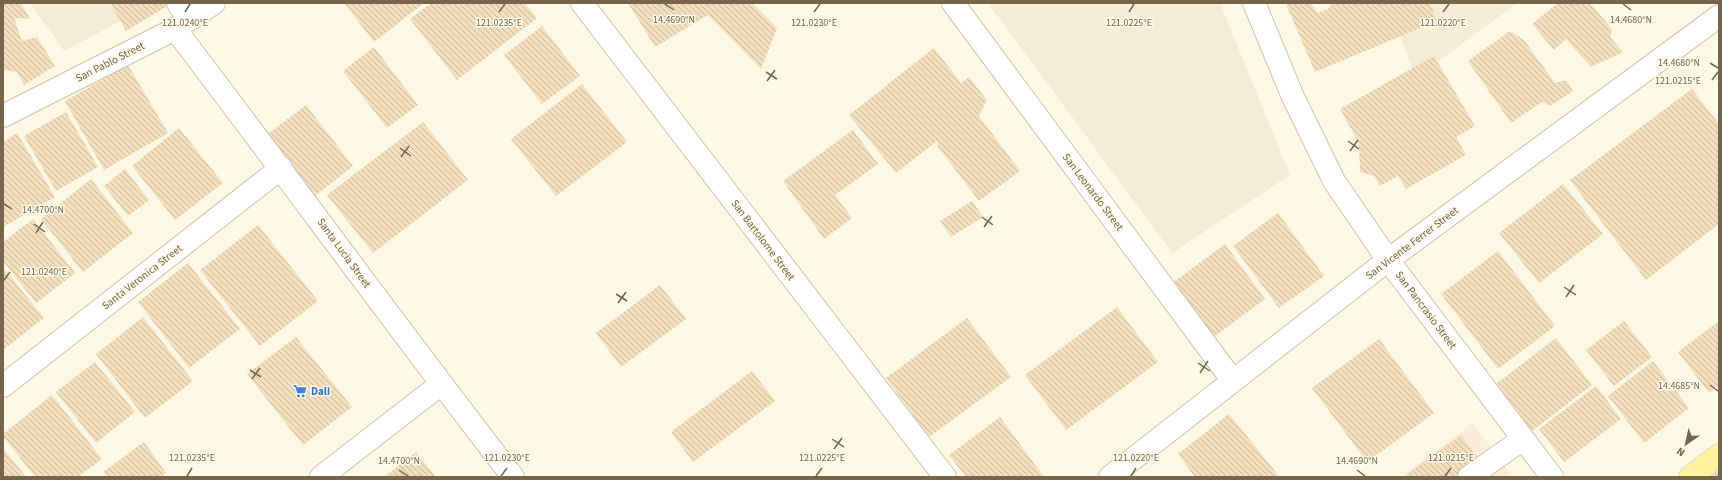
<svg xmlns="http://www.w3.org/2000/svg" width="1722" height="480" viewBox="0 0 1722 480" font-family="'Source Sans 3',sans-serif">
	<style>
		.residential { fill: #f5edd3 }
		.commercial { fill: #fdedd8 }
		.building { fill: url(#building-back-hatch) }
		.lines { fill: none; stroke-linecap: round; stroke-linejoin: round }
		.minor-casing { stroke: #cfc4ab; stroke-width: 24 }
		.major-casing { stroke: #dedad3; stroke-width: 24 }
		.minor { stroke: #fff; stroke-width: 22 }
		.major { stroke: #fcf19c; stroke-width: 22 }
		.ticks { fill: none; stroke: #766549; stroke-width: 1.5 }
		.labels { text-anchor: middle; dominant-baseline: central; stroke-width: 3; stroke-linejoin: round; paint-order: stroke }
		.street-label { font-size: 11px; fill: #766549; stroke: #fffceb }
		.shop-label { font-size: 11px; font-weight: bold; fill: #366cbe; stroke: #fffceb; text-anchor: start }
		.ticks-label { font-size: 10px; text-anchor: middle; fill: #766549; stroke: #fffceb; stroke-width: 3; stroke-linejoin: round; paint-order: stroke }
	</style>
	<defs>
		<pattern id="building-back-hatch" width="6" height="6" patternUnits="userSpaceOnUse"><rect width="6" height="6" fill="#f3dfbc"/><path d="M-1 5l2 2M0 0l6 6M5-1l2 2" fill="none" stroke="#c9b89b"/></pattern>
	</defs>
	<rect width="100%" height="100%" fill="#fdf9e5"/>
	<path class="residential" d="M30 3H155L64 51Z
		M988 3H1220L1290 175 1172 253Z
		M1388 3H1517L1416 78Z"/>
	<path class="commercial" d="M1473 423 1513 477H1406L1404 474Z"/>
	<path class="building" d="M3 3H21L30 19 14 18 22 41 37 37 55 66 24 85 17 72 3 70Z
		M110 3H170L171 4 126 31Z
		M344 3H424L374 42Z
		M431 3H525L537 18 457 80 410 19Z
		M628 3H752L777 28 761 69 708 15 655 47Z
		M1310 3 1318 13 1328 9 1333 3H1430L1437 21 1315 72 1286 4Z
		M1558 3H1590L1612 29 1610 37 1623 52 1591 67 1566 39 1554 50 1532 24Z
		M542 26 580 76 542 104 504 55Z
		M1510 31 1524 40 1555 83 1566 80 1573 91 1550 106 1542 102 1511 123 1468 61Z
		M374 47 418 105 387 128 343 71Z
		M934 48 961 83 969 77 987 100 979 116 1020 171 979 201 938 147 937 141 896 173 849 115Z
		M1434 56 1475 126 1456 137 1466 155 1406 189 1398 176 1380 186 1374 176 1360 172 1359 143 1340 109Z
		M128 65 168 133 104 170 65 101Z
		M582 84 627 142 556 196 511 139Z
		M1692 89 1719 124V224L1646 280 1570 180Z
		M306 105 353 166 315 196 268 134Z
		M66 112 98 167 56 191 24 136Z
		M423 122 468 180 373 253 327 195Z
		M179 128 223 183 175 220 132 166Z
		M853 130 878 164 835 195 852 218 824 239 783 181Z
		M17 133 55 197 3 227V142Z
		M125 169 149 200 128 216 104 186Z
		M91 179 133 233 83 272 41 219Z
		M1563 184 1603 234 1539 283 1499 233Z
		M972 201 983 217 951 237 940 221Z
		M1278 213 1324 276 1279 308 1233 246Z
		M33 219 75 273 36 303 3 261V242Z
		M258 225 318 301 260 346 200 270Z
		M1225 244 1265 299 1211 339 1171 284Z
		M1498 251 1555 326 1498 369 1441 294Z
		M188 263 240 329 189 368 138 302Z
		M3 267 44 318 3 350Z
		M660 285 686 319 621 367 596 333Z
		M1117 307 1158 362 1066 430 1025 375Z
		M143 317 193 381 145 418 96 354Z
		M967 318 1011 377 929 437 886 378Z
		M1624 321 1652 357 1614 386 1586 350Z
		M1719 321V385L1709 393 1678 352Z
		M296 337 352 407 303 445 247 374Z
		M1556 338 1592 385 1532 431 1496 384Z
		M1379 339 1434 413 1367 462 1312 388Z
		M1653 361 1689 408 1644 443 1608 396Z
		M95 362 135 412 96 443 56 392Z
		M752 371 775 401 693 462 671 432Z
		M1596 386 1621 419 1564 462 1539 429Z
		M52 395 102 459 78 477H35L3 436V434Z
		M1229 414 1278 475 1275 477H1195L1178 454Z
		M1000 417 1044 477H966L949 455Z
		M1461 435 1479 459 1455 477H1407L1406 475Z
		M144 442 166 473 161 477H107L103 472Z
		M3 448 26 477H3Z
		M416 452 436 477H384Z
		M1719 468V477H1708Z"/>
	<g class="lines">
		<g class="minor-casing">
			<path id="minor" d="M178 3 188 20
				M582 3 945 477
				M953 3 1233 381
				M1254 3 1293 97 1334 181 1388 260 1552 477
				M175 29C288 177 398 329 513 477
				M3 116 175 29 214 3
				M3 386 281 168
				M321 477 441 384
				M1110 477 1388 260 1719 16
				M1469 477 1523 439"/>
		</g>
		<g class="major-casing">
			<path id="major" d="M1690 477 1719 455"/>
		</g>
		<use href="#minor" class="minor"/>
		<use href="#major" class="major"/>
	</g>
	<path class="ticks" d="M665 4 674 10M1623 4 1631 10M185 12 190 4M499 12 505 4M814 12 820 4M1129 12 1134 4M1443 12 1449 4M1710 63 1718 68M766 72 777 79M1712 80 1718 72M767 81 775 70M1348 141 1359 149M400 148 411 156M1350 151 1358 140M401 157 409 146M4 204 12 209M982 217 993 225M34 224 45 232M984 227 992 216M36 233 43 222M4 280 10 272M1564 287 1576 295M616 294 627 301M1566 297 1574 285M618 303 626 292M1198 363 1210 371M250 370 261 377M1200 373 1208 361M252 379 260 368M1710 385 1718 391M832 439 844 447M834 449 842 438M399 470 408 476M1357 470 1365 476M187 476 192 468M501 476 507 468M816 476 822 468M1131 476 1136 468M1445 476 1451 468"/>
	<defs>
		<g id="supermarket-bare" transform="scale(1.08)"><path d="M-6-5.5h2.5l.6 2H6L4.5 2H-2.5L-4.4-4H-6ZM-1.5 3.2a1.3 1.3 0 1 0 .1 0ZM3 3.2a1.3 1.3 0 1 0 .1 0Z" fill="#3f7fe0" stroke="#fffceb" stroke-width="2.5" paint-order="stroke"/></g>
	</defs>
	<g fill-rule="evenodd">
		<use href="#supermarket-bare" x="300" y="391"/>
	</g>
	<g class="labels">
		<g class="street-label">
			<text transform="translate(110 62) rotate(-27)">San Pablo Street</text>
			<text transform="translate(1093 192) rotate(53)">San Leonardo Street</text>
			<text transform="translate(763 240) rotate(53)">San Bartolome Street</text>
			<text transform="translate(1412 243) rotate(-37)">San Vicente Ferrer Street</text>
			<text transform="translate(344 253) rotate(54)">Santa Lucia Street</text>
			<text transform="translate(142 277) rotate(-38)">Santa Veronica Street</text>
			<text transform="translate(1426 310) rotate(53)">San Pancrasio Street</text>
		</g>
		<g class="shop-label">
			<text x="311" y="391">Dali</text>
		</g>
	</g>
	<g class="ticks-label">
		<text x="674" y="23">14.4690°N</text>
		<text x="1631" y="23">14.4680°N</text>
		<text x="185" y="26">121.0240°E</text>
		<text x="499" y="26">121.0235°E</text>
		<text x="814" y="26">121.0230°E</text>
		<text x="1129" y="26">121.0225°E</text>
		<text x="1443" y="26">121.0220°E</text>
		<text x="1679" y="66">14.4680°N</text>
		<text x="1678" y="84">121.0215°E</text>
		<text x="43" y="213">14.4700°N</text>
		<text x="44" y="275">121.0240°E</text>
		<text x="1679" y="389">14.4685°N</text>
		<text x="192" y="461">121.0235°E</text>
		<text x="507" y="461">121.0230°E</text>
		<text x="822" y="461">121.0225°E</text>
		<text x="1136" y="461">121.0220°E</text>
		<text x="1451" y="461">121.0215°E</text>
		<text x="399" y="464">14.4700°N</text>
		<text x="1357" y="464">14.4690°N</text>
	</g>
	<rect width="1722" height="480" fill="none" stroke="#766549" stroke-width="8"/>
	<g transform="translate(1686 444) rotate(214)" stroke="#fffceb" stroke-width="3" paint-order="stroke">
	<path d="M0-3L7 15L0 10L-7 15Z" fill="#766549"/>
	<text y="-6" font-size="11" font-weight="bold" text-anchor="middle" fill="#766549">N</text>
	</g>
</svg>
